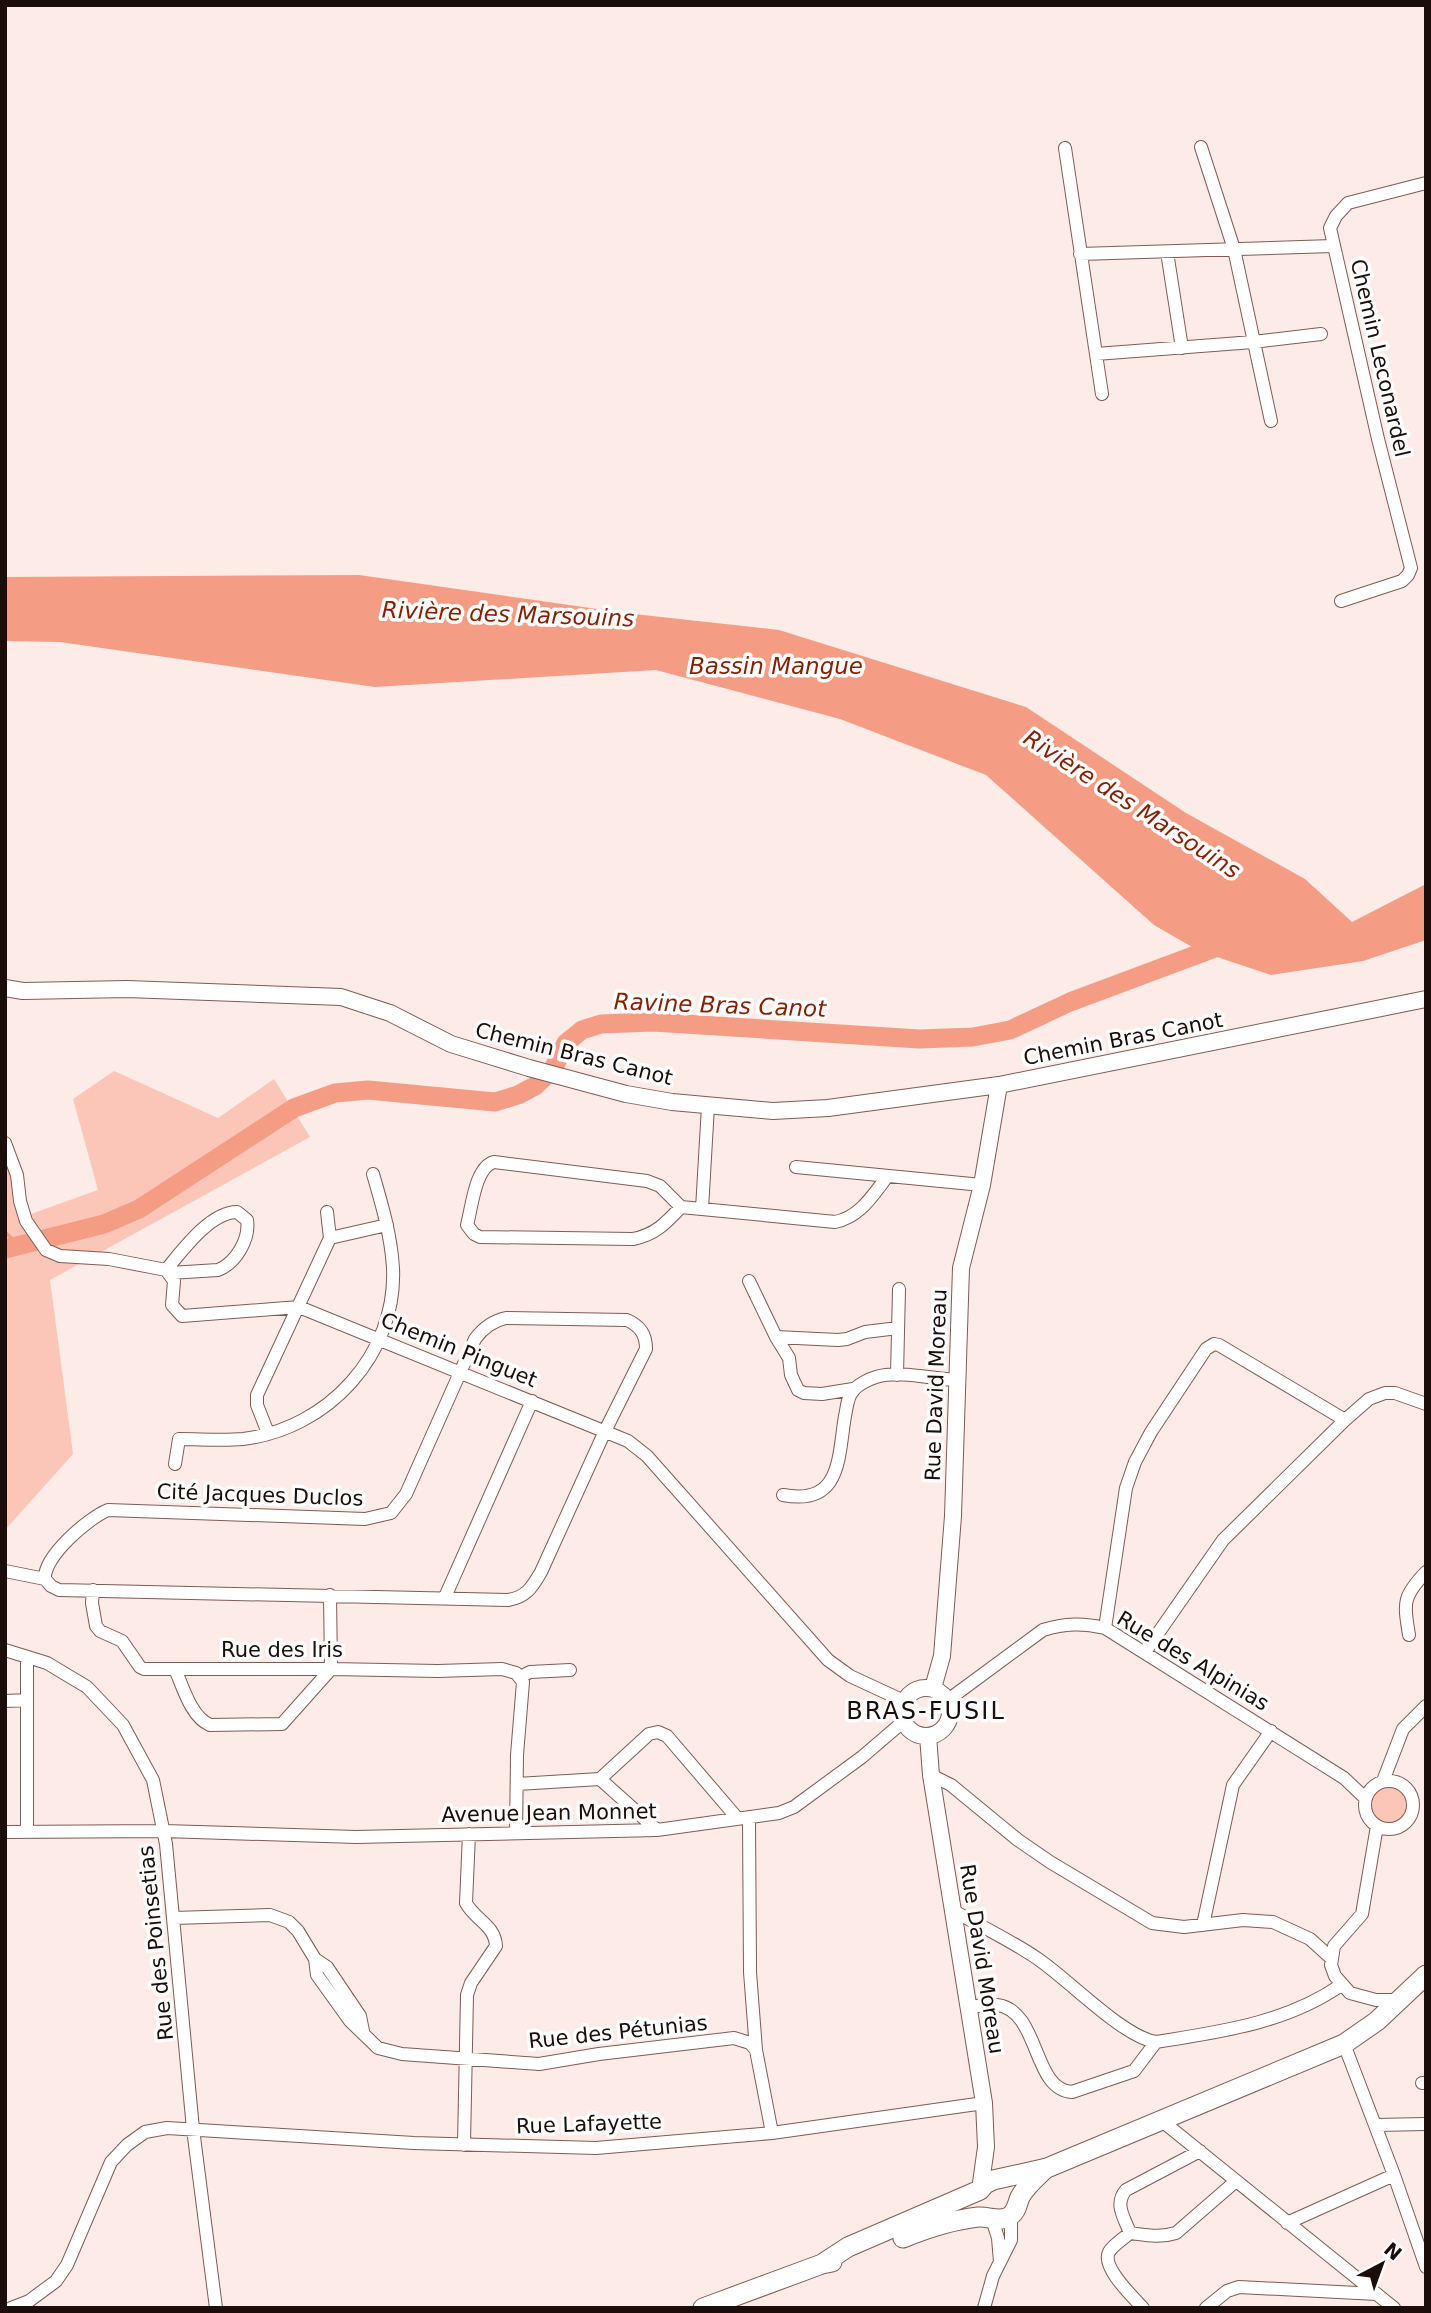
<svg xmlns="http://www.w3.org/2000/svg" width="1431" height="2313" viewBox="0 0 1431 2313" font-family="'DejaVu Sans',sans-serif">
	<style>
		.green { fill: #fbc5b7 }
		.water { fill: #f59c85 }
		.lines { fill: none; stroke-linecap: round; stroke-linejoin: round }
		.stream { stroke: #f59c85; stroke-width: 3.5 }
		.river { stroke: #f59c85; stroke-width: 19 }
		.minor-casing { stroke: #805c53; stroke-width: 14 }
		.tertiary-casing { stroke: #805c53; stroke-width: 18 }
		.primary-casing { stroke: #805c53; stroke-width: 21 }
		.minor { stroke: #fff; stroke-width: 12 }
		.tertiary { stroke: #fff; stroke-width: 16 }
		.primary { stroke: #fff; stroke-width: 19 }
		.labels { text-anchor: middle; dominant-baseline: central; stroke-width: 7; stroke-linejoin: round; paint-order: stroke }
		.street-label { font-size: 21px; fill: #1a0d0a; stroke: #fdfdfd }
		.water-label { font-size: 23px; font-style: italic; fill: #861f03; stroke: #fdfdfd }
		.quarter-label { font-size: 24px; letter-spacing: 2px; fill: #1a0d0a; stroke: #fdfdfd }
	</style>
	<rect width="100%" height="100%" fill="#fcebe7"/>
	<path class="green" d="M114 1071 218 1118 274 1079 310 1137 50 1280 73 1454 5 1530V1158L31 1214 98 1190 73 1099Z
		M1369 1805a19 19 0 1 1 38 0a19 19 0 1 1-38 0Z"/>
	<path class="water" d="M359 575 625 613 779 630 1026 707 1186 813 1305 879 1352 922 1426 884V940L1363 961 1271 975 1199 951 1154 925 986 775 840 719 656 670 375 687 60 642 5 641V577Z"/>
	<g class="lines">
		<path class="stream" d="M5 1232 19 1245"/>
		<path class="river" d="M5 1249 104 1224 139 1209 294 1108 335 1093 368 1090 495 1102 518 1095 535 1086 553 1069 566 1043 582 1030 601 1024 653 1022 919 1039 973 1037 1010 1030 1070 1002 1228 943"/>
		<g class="minor-casing">
			<path id="minor" d="M1201 147 1234 249 1271 421
				M1065 148 1102 394
				M1167 252 1182 348
				M1080 254 1333 246
				M1096 354 1253 342 1321 334
				M1341 601 1402 581 1408 575 1411 568 1378 439 1330 228 1336 216 1348 203 1426 183
				M5 1143 17 1175 20 1201 26 1221 46 1250 60 1256 109 1259 166 1270 174 1281 172 1305 182 1316 299 1307 628 1441 647 1456 828 1660 850 1676 904 1701
				M494 1162 647 1181 660 1186 681 1207C666 1223 655 1235 633 1239L480 1237 474 1234 467 1225C472 1207 475 1167 494 1162Z
				M796 1167 982 1185
				M681 1207 835 1222C860 1217 872 1196 887 1177
				M702 1209 708 1106
				M330 1238 387 1225
				M166 1270C182 1251 210 1212 237 1212L247 1220C250 1239 236 1263 218 1270L170 1273
				M749 1281 776 1337 789 1358 791 1375 798 1390 804 1393 822 1394 853 1389
				M776 1337 838 1340 847 1339 865 1332 898 1328
				M897 1375 899 1289
				M268 1433 257 1405V1395L330 1238 327 1212
				M175 1464 179 1439C200 1439 222 1441 243 1439 328 1429 397 1354 393 1268 391 1235 382 1205 373 1174
				M783 1495C842 1506 838 1457 845 1416 847 1408 847 1397 853 1391 857 1385 869 1379 876 1377 901 1370 931 1379 957 1380
				M5 1571 45 1579 51 1586 59 1590 508 1600C527 1597 532 1587 541 1572L605 1431 646 1349C646 1334 640 1326 627 1320L506 1318C492 1321 483 1328 475 1339L406 1494 391 1513 365 1519 108 1510C88 1518 43 1557 45 1579
				M93 1590 92 1603 96 1626 100 1631 122 1641 140 1667 144 1669H331L438 1671 502 1669 516 1673 523 1682 517 1755 516 1833
				M445 1597 532 1401
				M1105 1628 1126 1488 1135 1462 1151 1432 1206 1349 1214 1344 1219 1345 1345 1420
				M1409 1635C1404 1603 1402 1597 1426 1572
				M5 1650 47 1663 87 1687 123 1725 153 1780 166 1844 193 2129 216 2308
				M1145 1652 1223 1540 1345 1420 1369 1399 1385 1393H1395L1426 1404
				M175 1669C183 1687 191 1717 210 1725L282 1724 331 1669 330 1595
				M520 1677 530 1672 570 1670
				M948 1700 1043 1630C1065 1623 1083 1623 1105 1628L1344 1778 1365 1798
				M5 1701 27 1700
				M931 1775 951 1785 1018 1840 1050 1862 1152 1923 1184 1927 1243 1920 1273 1922 1310 1939 1331 1958
				M600 1779 657 1830
				M1365 1805a24 24 0 1 1 48 0a24 24 0 1 1-48 0Z
				M1383 1781 1403 1729 1426 1706
				M517 1784 600 1779 649 1734 658 1732 667 1736 738 1819
				M749 1817 750 1972 756 2050
				M1377 1826 1362 1914 1334 1946 1331 1965 1335 1976 1350 1993 1376 2000H1399
				M27 1831V1657
				M5 1832 164 1831 356 1837 657 1830 779 1813 794 1807 862 1757 904 1721
				M954 1911C982 1927 1012 1941 1038 1959 1069 1980 1123 2037 1156 2042 1219 2032 1287 2023 1341 1985
				M173 1918 270 1915 289 1922 298 1931 315 1959 327 1967 360 2016 363 2031
				M1203 1925 1233 1785 1271 1731
				M315 1959 317 1975 350 2021 378 2048 402 2054 539 2064 599 2054 734 2038 750 2043 756 2050 772 2133
				M969 2007C978 2006 988 2004 997 2005 1040 2010 1032 2090 1072 2092L1134 2071 1156 2042
				M1344 2044 1394 2175 1426 2267
				M1422 2083H1426
				M1162 2121 1394 2308
				M1375 2125 1426 2124
				M464 2145 467 1995 471 1983 496 1946C495 1925 475 1920 466 1903L469 1834
				M992 2219 998 2238 1000 2262
				M1287 2223 1394 2175
				M1130 2233C1124 2217 1114 2204 1126 2190L1200 2151
				M11 2308 29 2301 56 2281 67 2265 111 2162 127 2145 145 2132 167 2128 414 2143 596 2148 772 2133 984 2103
				M984 2308 993 2276 1011 2240V2215
				M1143 2308C1133 2297 1101 2267 1109 2252 1113 2245 1124 2238 1130 2233 1146 2235 1160 2238 1176 2233L1236 2181
				M1206 2308 1227 2291 1239 2287 1377 2294"/>
		</g>
		<g class="tertiary-casing">
			<path id="tertiary" d="M5 988 23 991 127 989 341 997 390 1013 451 1044 529 1068 626 1094 672 1102 773 1111 828 1108 999 1085 1426 999
				M902 1712a24 24 0 1 1 48 0a24 24 0 1 1-48 0Z
				M933 1688 942 1656 953 1516 961 1268 982 1185 999 1085
				M928 1736 931 1775 984 2103 986 2147 980 2190"/>
		</g>
		<g class="primary-casing">
			<path id="primary" d="M903 2238C927 2228 952 2220 978 2217 989 2216 1000 2223 1010 2216 1017 2211 1017 2204 1020 2197 1026 2186 1037 2177 1046 2168
				M822 2264 848 2247 980 2190 985 2184 993 2180 1047 2168 1344 2044 1377 2021 1426 1975
				M703 2308 822 2264 832 2262"/>
		</g>
		<use href="#minor" class="minor"/>
		<use href="#tertiary" class="tertiary"/>
		<use href="#primary" class="primary"/>
	</g>
	<g class="labels">
		<g class="street-label">
			<text transform="translate(1380 358) rotate(77)">Chemin Leconardel</text>
			<text transform="translate(1123 1039) rotate(-11)">Chemin Bras Canot</text>
			<text transform="translate(574 1054) rotate(14)">Chemin Bras Canot</text>
			<text transform="translate(459 1350) rotate(22)">Chemin Pinguet</text>
			<text transform="translate(936 1385) rotate(-88)">Rue David Moreau</text>
			<text transform="translate(260 1495) rotate(2)">Cité Jacques Duclos</text>
			<text x="282" y="1650">Rue des Iris</text>
			<text transform="translate(1193 1661) rotate(31)">Rue des Alpinias</text>
			<text transform="translate(549 1813) rotate(-1)">Avenue Jean Monnet</text>
			<text transform="translate(156 1943) rotate(-96)">Rue des Poinsetias</text>
			<text transform="translate(982 1959) rotate(81)">Rue David Moreau</text>
			<text transform="translate(618 2032) rotate(-6)">Rue des Pétunias</text>
			<text transform="translate(589 2124) rotate(-2)">Rue Lafayette</text>
		</g>
		<g class="water-label">
			<text transform="translate(508 614) rotate(2)">Rivière des Marsouins</text>
			<text x="776" y="666">Bassin Mangue</text>
			<text transform="translate(1132 804) rotate(33)">Rivière des Marsouins</text>
			<text transform="translate(720 1005) rotate(2)">Ravine Bras Canot</text>
		</g>
		<g class="quarter-label">
			<text x="926" y="1711">BRAS-FUSIL</text>
		</g>
	</g>
	<rect width="1431" height="2313" fill="none" stroke="#1a0d0a" stroke-width="14"/>
	<g transform="translate(1382 2264) rotate(41)" stroke="#fdfdfd" stroke-width="5" paint-order="stroke">
	<path d="M0-5L12 26L0 18L-12 26Z" fill="#1a0d0a"/>
	<text y="-10" font-size="19" font-weight="bold" text-anchor="middle" fill="#1a0d0a">N</text>
	</g>
</svg>
